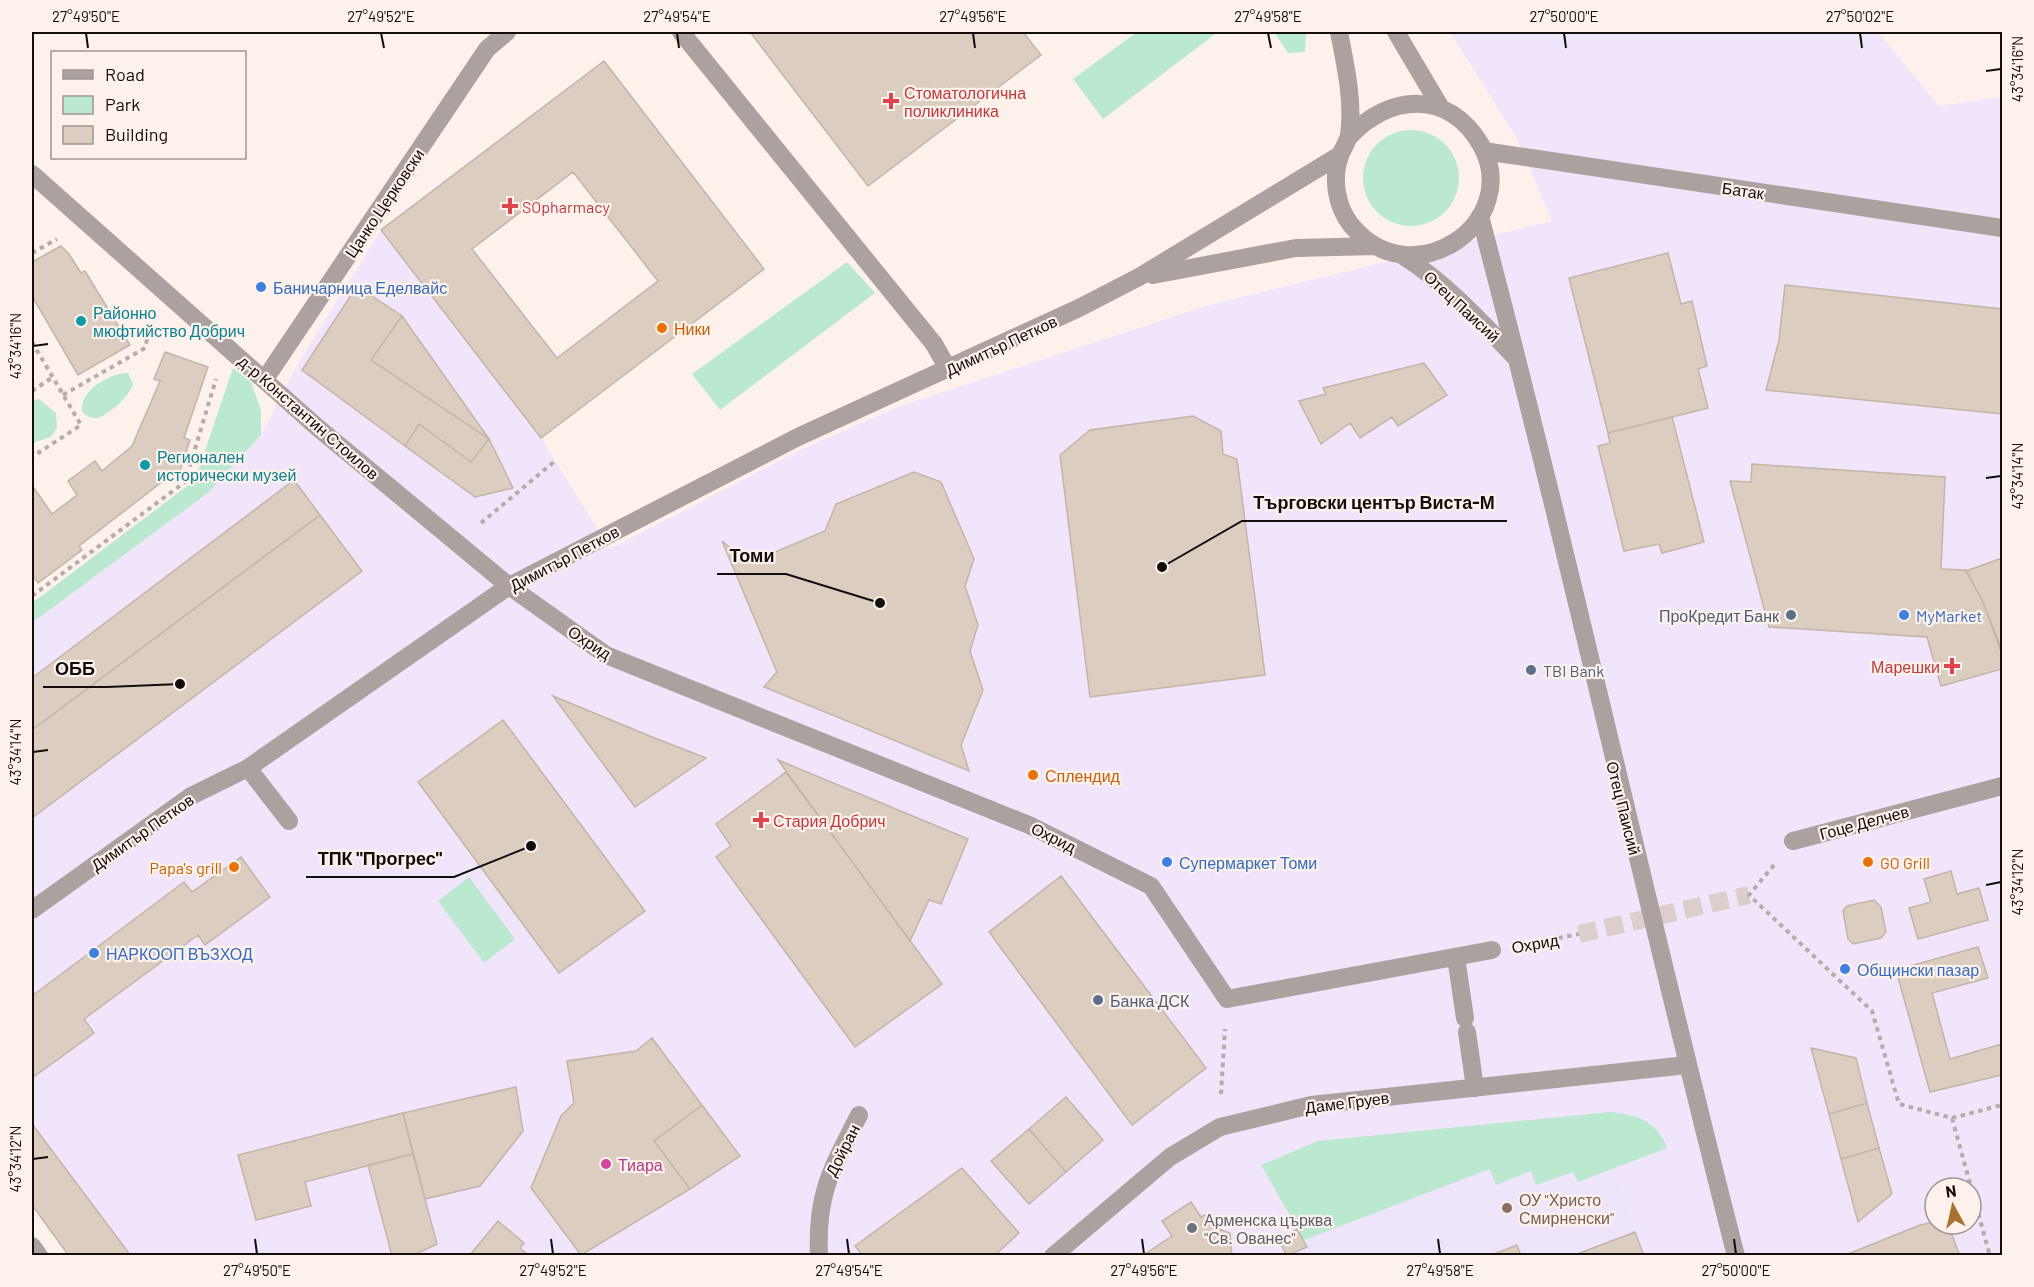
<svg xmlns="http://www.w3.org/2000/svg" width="2034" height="1287" viewBox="0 0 2034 1287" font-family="Barlow,sans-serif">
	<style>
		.commercial { fill: #f0e5fa; fill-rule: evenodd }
		.education { fill: #efe5fb }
		.green { fill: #bbe9cf }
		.building { fill: #dbcec0; stroke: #c2b5a8; stroke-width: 1.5; fill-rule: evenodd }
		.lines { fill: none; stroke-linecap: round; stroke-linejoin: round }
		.minor-tunnel { stroke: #dacfca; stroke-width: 18; stroke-dasharray: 18 9; stroke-linecap: butt }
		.path { stroke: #b6aca8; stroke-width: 4; stroke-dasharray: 4.5 4.5; stroke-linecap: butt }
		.minor { stroke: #aba29f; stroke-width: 18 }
		.ticks { fill: none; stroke: #120d0a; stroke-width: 2 }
		.health-dot { fill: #e0444e; stroke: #fdf1ec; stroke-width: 2 }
		.shop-dot { fill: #3f7fe0; stroke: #fdf1ec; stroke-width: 2 }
		.culture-dot { fill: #0f9aa8; stroke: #fdf1ec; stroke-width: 2 }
		.food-dot { fill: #e8710a; stroke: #fdf1ec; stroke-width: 2 }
		.service-dot { fill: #5c6f8a; stroke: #fdf1ec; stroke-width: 2 }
		.hotel-dot { fill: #d1479c; stroke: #fdf1ec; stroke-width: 2 }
		.education-dot { fill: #8d6e63; stroke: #fdf1ec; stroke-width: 2 }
		.worship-dot { fill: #6b7280; stroke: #fdf1ec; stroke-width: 2 }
		.labels { text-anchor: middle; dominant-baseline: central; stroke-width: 4.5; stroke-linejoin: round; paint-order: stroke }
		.health-label { font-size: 16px; fill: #be3a42; stroke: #fdf1ec; text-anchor: start }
		.street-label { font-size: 16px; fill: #120d0a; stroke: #fdf1ec }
		.shop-label { font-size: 16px; fill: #366cbe; stroke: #fdf1ec; text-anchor: start }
		.culture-label { font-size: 16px; fill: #0d838f; stroke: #fdf1ec; text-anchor: start }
		.food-label { font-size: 16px; fill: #c56008; stroke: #fdf1ec; text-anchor: start }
		.service-label { font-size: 16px; fill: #4e5e75; stroke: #fdf1ec; text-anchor: start }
		.hotel-label { font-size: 16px; fill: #b23c85; stroke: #fdf1ec; text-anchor: start }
		.education-label { font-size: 16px; fill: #785e54; stroke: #fdf1ec; text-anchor: start }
		.worship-label { font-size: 16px; fill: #5b616d; stroke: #fdf1ec; text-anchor: start }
		.leader { fill: none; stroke: #120d0a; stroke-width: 2 }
		.callout-dot { fill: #120d0a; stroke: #fdf1ec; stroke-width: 2 }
		.callout-label { font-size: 18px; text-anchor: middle; font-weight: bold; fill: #120d0a; stroke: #fdf1ec; stroke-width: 4.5; stroke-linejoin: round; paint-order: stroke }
		.neatline { fill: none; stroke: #120d0a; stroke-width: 2 }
		.ticks-label { font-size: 15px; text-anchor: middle; fill: #120d0a }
	</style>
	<rect width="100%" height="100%" fill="#fdf1ec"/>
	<path class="commercial" d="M1450 32H1878L1939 106 2002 97V1255L69 1256 32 1205V623L209 492 261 435 296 367 381 230 541 438 610 549 800 450 898 407 1202 307 1552 221 1518 140ZM1935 1188H1971V1224H1935Z"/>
	<path class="education" d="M1612 1168 1644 1255 1310 1256 1304 1240 1490 1169 1531 1171 1537 1185 1573 1172 1578 1182Z"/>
	<path class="green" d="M1137 32H1218L1103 119 1073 79Z
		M1274 32H1306L1305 52 1288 53Z
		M1363 178a48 48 0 1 1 96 0a48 48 0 1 1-96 0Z
		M847 262 875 293 720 410 692 374Z
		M233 368 251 382 261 410V435L209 492 32 623V603L195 480Z
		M128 373 133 384C130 396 109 415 97 418 92 419 87 416 83 413 76 393 110 372 128 373Z
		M39 399 56 413 57 428 51 437 32 443V400Z
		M469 877 515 939 484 963 438 901Z
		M1610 1112C1637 1115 1656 1120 1667 1148L1578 1182 1573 1172 1536 1185 1531 1171 1496 1185 1490 1169 1304 1240 1261 1165 1318 1141Z"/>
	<path class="building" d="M750 32H1023L1041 55 868 186Z
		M604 61 764 269 541 438 381 230ZM573 172 658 281 557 358 472 249Z
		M61 246 69 254 81 273 85 271 130 345 78 375 32 296V262Z
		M1668 253 1681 304 1692 301 1707 366 1698 369 1708 408 1608 433 1569 278Z
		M1785 285 2002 309V414L1766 390 1779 340Z
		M357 286 402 316 371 360 489 439 471 462 419 424 405 446 302 370Z
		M402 316 489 439 371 360Z
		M165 352 208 367 184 438 190 440 180 471 173 470 171 475 79 546 82 550 38 583 32 574V485L52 514 77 495 68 481 95 461 102 471 132 446 160 381 154 379Z
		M1424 363 1447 395 1398 426 1392 417 1360 438 1350 423 1321 444 1299 401 1326 394 1323 388Z
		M1193 416 1221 431 1223 454 1237 459 1265 675 1090 697 1060 455 1090 430Z
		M1672 417 1704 542 1662 553 1659 544 1624 551 1598 446 1610 443 1608 433Z
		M419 424 471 462 489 439 513 488 475 497 405 446Z
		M1752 464 1945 477 1941 569 1966 570 1983 602 2002 654V669L1941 686 1927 637 1769 627 1730 481 1751 482Z
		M914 472 941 482 974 559 965 586 978 625 970 651 983 690 961 745 969 771 764 687 777 672 722 541 749 563 825 531 836 504Z
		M294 480 320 515 32 730V678Z
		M320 515 362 571 32 818V730Z
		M2002 558V651L1983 602 1966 571Z
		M553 696 657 739 706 758 635 807Z
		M503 720 645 911 559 973 418 782Z
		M778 760 968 839 941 904 929 900 910 941Z
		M786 772 942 984 855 1047 716 857 731 846 716 824Z
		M241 857 270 897 205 945 198 935 84 1019 94 1033 32 1078V996L184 882 192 892Z
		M1951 871 1957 894 1979 888 1988 920 1918 939 1909 908 1931 902 1924 879Z
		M1061 876 1206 1068 1132 1125 989 932Z
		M1874 900 1881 907 1886 932 1881 938 1853 944 1848 939 1843 911 1847 906Z
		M1978 947 1988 978 1932 993 1950 1059 2002 1044V1075L1930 1092 1896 970Z
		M652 1038 702 1105 654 1141 690 1189 581 1255 531 1188 561 1116 574 1103 567 1061 636 1051Z
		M1811 1048 1856 1058 1867 1103 1829 1114Z
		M516 1087 523 1131 480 1186 425 1199 403 1113Z
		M1066 1097 1103 1140 1066 1172 1029 1129Z
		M1867 1103 1879 1148 1841 1159 1829 1114Z
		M702 1105 740 1156 690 1189 654 1141Z
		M403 1113 413 1154 305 1182 311 1206 256 1220 238 1155Z
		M32 1124 131 1256H69L32 1205Z
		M1029 1129 1066 1172 1029 1204 991 1161Z
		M1879 1148 1892 1194 1858 1222 1841 1159Z
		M413 1154 437 1244 412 1256H392L368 1165Z
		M962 1168 1019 1233 994 1256H863L855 1246Z
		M1191 1202 1201 1217 1205 1215 1214 1227 1230 1233 1232 1256H1142L1172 1236 1162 1221Z
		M498 1221 524 1243 520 1248 529 1256H469Z
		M1934 1222 1945 1226 1952 1235 1960 1256H1843L1920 1225Z
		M1297 1229 1307 1247 1287 1256 1279 1240Z
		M1635 1232 1644 1256H1572Z
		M1517 1245 1521 1256H1489Z"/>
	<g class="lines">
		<path class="minor-tunnel" d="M1579 934 1749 895"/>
		<path class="path" d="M32 253 57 239
			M32 342 81 425 32 457
			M32 391 53 377
			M63 395 145 348 151 323
			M481 523 555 461
			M32 596 185 482 216 379
			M1774 865 1749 895 1872 1011 1899 1104 1952 1118 1990 1256
			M1523 945 1579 934
			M1221 1094 1225 1029
			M1952 1118 2002 1105"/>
		<path class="minor" d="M681 32 934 344 948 369
			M1339 32C1345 63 1354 102 1349 135 1348 142 1342 149 1340 156 1332 178 1336 206 1351 225 1413 300 1524 221 1481 145 1449 90 1390 93 1349 137
			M1396 32 1441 108
			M1484 151 2002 228
			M32 174 317 427 509 586 606 655 1029 825 1151 886 1227 999 1492 950
			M1480 216C1571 561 1647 910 1736 1256
			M1403 256C1446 283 1481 322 1516 358
			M1153 275 1296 248 1375 246
			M265 379 487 49 507 32
			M248 768 289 821
			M1793 841 2002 786
			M32 910 191 796 248 768 509 586 798 437 1079 308 1139 277 1340 155
			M1456 957 1465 1018
			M1467 1032 1475 1088
			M32 1246 39 1256
			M819 1256C816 1193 832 1169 859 1115
			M1053 1256 1170 1157 1220 1127 1311 1105 1687 1065"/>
	</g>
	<path class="ticks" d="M86 33 88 48M381 33 384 48M677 33 679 48M973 33 975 48M1268 33 1271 48M1564 33 1566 48M1860 33 1862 48M1986 71 2001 69M33 346 48 344M1986 478 2001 476M33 752 48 750M1986 885 2001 882M33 1159 48 1157M255 1239 257 1254M551 1239 553 1254M847 1239 849 1254M1142 1239 1144 1254M1438 1239 1440 1254M1734 1239 1736 1254"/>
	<g class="health-dot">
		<path d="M888 92h6v6h6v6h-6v6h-6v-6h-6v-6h6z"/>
		<path d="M507 197h6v6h6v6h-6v6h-6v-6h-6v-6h6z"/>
		<path d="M1949 657h6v6h6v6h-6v6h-6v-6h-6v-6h6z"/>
		<path d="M758 811h6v6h6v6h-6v6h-6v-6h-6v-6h6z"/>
	</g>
	<g class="shop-dot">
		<circle cx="261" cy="287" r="6"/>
		<circle cx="1904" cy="615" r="6"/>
		<circle cx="1167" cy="862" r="6"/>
		<circle cx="94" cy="953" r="6"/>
		<circle cx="1845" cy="969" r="6"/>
	</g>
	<g class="culture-dot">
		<circle cx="81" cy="321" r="6"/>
		<circle cx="145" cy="465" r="6"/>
	</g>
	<g class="food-dot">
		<circle cx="662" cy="328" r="6"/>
		<circle cx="1033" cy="775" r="6"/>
		<circle cx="1868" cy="862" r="6"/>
		<circle cx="234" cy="867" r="6"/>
	</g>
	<g class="service-dot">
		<circle cx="1791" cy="615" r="6"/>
		<circle cx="1531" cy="670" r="6"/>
		<circle cx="1098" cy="1000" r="6"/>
	</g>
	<circle class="hotel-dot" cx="606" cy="1164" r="6"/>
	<circle class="education-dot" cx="1507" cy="1208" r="6"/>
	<circle class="worship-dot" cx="1192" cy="1228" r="6"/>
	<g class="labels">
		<g class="health-label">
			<text x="904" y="92">Стоматологична<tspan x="904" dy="18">поликлиника</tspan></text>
			<text x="522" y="206">SOpharmacy</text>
			<text x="1940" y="666" text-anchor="end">Марешки</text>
			<text x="773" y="820">Стария Добрич</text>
		</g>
		<g class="street-label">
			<text transform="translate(1743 190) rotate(8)">Батак</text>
			<text transform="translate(384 203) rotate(-56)">Цанко Церковски</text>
			<text transform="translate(1462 306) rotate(43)">Отец Паисий</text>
			<text transform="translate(1001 345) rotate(-25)">Димитър Петков</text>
			<text transform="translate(309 417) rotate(41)">д-р Константин Стоилов</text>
			<text transform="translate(564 558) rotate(-28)">Димитър Петков</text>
			<text transform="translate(590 642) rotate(33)">Охрид</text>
			<text transform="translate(1624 808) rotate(76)">Отец Паисий</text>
			<text transform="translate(1864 822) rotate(-15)">Гоце Делчев</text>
			<text transform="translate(142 832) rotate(-35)">Димитър Петков</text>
			<text transform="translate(1054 837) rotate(26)">Охрид</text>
			<text transform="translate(1535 943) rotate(-10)">Охрид</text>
			<text transform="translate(1347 1102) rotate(-7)">Даме Груев</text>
			<text transform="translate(842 1150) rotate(-63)">Дойран</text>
		</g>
		<g class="shop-label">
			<text x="273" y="287">Баничарница Еделвайс</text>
			<text x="1916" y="615">MyMarket</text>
			<text x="1179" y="862">Супермаркет Томи</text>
			<text x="106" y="953">НАРКООП ВЪЗХОД</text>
			<text x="1857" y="969">Общински пазар</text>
		</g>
		<g class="culture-label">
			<text x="93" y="312">Районно<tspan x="93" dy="18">мюфтийство Добрич</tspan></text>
			<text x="157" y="456">Регионален<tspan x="157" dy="18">исторически музей</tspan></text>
		</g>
		<g class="food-label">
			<text x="674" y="328">Ники</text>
			<text x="1045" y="775">Сплендид</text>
			<text x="1880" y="862">GO Grill</text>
			<text x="222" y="867" text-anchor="end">Papa's grill</text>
		</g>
		<g class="service-label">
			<text x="1779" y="615" text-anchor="end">ПроКредит Банк</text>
			<text x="1543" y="670">TBI Bank</text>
			<text x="1110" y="1000">Банка ДСК</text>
		</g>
		<g class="hotel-label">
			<text x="618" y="1164">Тиара</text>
		</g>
		<g class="education-label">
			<text x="1519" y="1199">ОУ "Христо<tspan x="1519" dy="18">Смирненски"</tspan></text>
		</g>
		<g class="worship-label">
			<text x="1204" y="1219">Арменска църква<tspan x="1204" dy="18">"Св. Ованес"</tspan></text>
		</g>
	</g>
	<path class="leader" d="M1162 567L1242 521H1507M880 603L786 574H717M180 684L107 687H43M531 846L454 877H306"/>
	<g class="callout-dot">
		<circle cx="1162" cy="567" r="6"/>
		<circle cx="880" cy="603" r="6"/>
		<circle cx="180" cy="684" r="6"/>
		<circle cx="531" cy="846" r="6"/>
	</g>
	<g class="callout-label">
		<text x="1374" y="509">Търговски център Виста-М</text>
		<text x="752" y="562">Томи</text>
		<text x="75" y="675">ОББ</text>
		<text x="380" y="865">ТПК "Прогрес"</text>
	</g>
	<rect width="2034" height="1287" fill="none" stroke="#fdf1ec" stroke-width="66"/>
	<rect x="51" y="51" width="195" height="108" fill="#fdf1ec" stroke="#9f9692" stroke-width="1.5"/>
	<rect x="63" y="70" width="30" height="9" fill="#aba29f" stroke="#9f9692" stroke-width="1.5"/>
	<text x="105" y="81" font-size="18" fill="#120d0a">Road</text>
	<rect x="63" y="96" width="30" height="18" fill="#bbe9cf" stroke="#9f9692" stroke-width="1.5"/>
	<text x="105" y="111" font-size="18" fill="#120d0a">Park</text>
	<rect x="63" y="126" width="30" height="18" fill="#dbcec0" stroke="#9f9692" stroke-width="1.5"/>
	<text x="105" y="141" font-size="18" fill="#120d0a">Building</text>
	<g transform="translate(1953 1206) rotate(352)"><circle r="28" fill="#fdf1ec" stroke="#9f9692" stroke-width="1.5"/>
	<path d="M0-4.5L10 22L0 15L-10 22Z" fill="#aa7230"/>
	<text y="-9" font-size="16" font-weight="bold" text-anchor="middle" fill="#120d0a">N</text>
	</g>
	<rect x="33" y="33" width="1968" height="1221" class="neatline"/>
	<g class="ticks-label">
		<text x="86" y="22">27°49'50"E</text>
		<text x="381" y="22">27°49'52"E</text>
		<text x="677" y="22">27°49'54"E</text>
		<text x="973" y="22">27°49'56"E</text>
		<text x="1268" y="22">27°49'58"E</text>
		<text x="1564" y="22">27°50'00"E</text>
		<text x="1860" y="22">27°50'02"E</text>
		<text transform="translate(2018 69) rotate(-90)" y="5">43°34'16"N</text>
		<text transform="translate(16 346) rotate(-90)" y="5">43°34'16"N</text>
		<text transform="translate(2018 476) rotate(-90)" y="5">43°34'14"N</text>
		<text transform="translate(16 752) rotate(-90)" y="5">43°34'14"N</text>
		<text transform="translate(2018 882) rotate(-90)" y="5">43°34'12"N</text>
		<text transform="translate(16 1159) rotate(-90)" y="5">43°34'12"N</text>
		<text x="257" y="1276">27°49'50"E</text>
		<text x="553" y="1276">27°49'52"E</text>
		<text x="849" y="1276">27°49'54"E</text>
		<text x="1144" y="1276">27°49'56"E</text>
		<text x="1440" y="1276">27°49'58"E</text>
		<text x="1736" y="1276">27°50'00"E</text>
	</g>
</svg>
